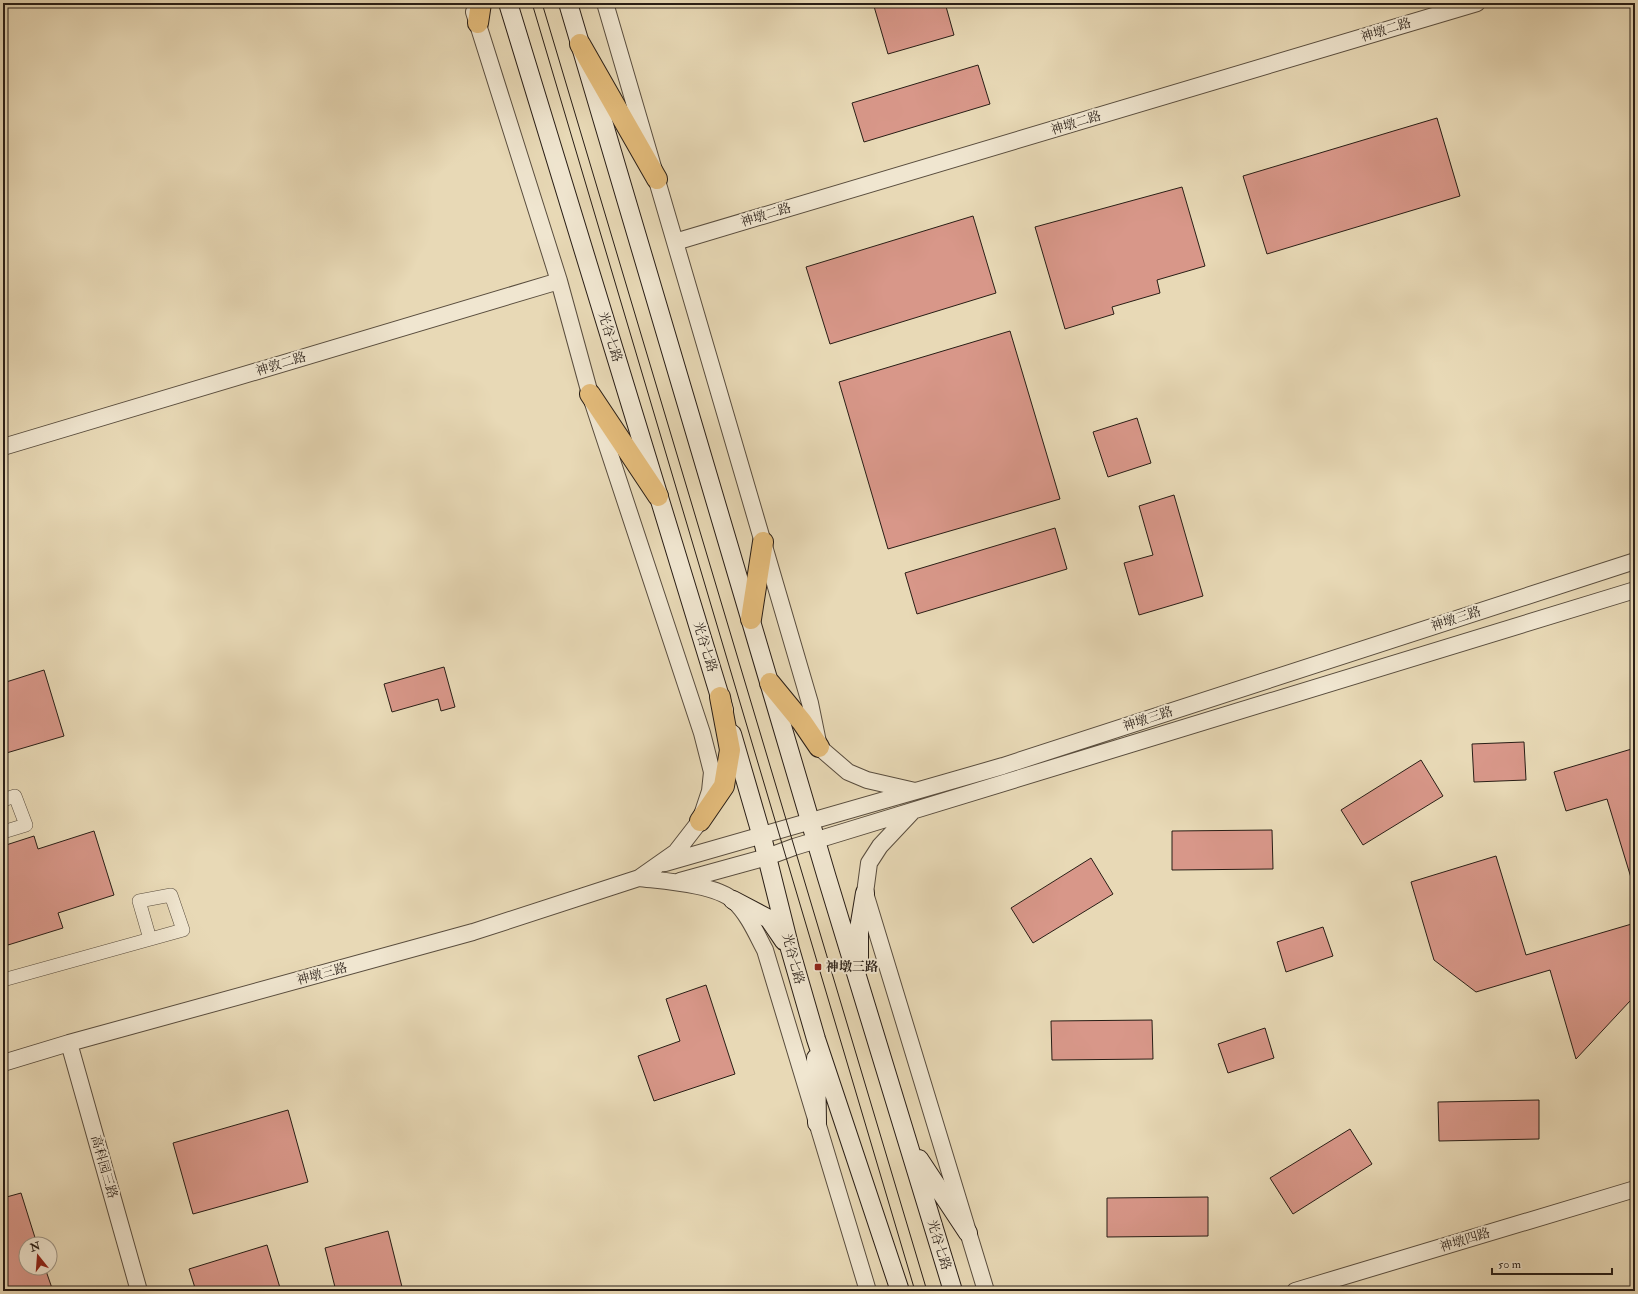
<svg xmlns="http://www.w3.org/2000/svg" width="1638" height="1294" viewBox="0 0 1638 1294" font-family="'IM FELL Double Pica','Noto Serif SC',serif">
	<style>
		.building { fill: #d89789; stroke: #291e16 }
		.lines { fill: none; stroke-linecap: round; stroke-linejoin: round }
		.minor-casing { stroke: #594d3e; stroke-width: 14 }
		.tertiary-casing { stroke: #594d3e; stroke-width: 18 }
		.secondary-casing { stroke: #291e16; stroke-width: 20 }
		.primary-casing { stroke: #291e16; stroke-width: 22 }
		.minor { stroke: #f0e6d0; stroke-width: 13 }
		.tertiary { stroke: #f0e6d0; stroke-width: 16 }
		.secondary { stroke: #f0e6d0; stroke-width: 18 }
		.primary { stroke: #e4bc7b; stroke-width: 20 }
		.tram { stroke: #291e16; stroke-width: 1 }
		.poi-dot { fill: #8f2418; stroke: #f0e6d0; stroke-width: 1.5 }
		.labels { text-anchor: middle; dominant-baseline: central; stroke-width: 4; stroke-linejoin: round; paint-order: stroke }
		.street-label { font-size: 13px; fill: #291e16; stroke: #f0e6d0 }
		.poi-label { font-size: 13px; font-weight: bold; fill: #291e16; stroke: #f0e6d0; text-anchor: start }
	</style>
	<rect width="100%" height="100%" fill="#e8d9b6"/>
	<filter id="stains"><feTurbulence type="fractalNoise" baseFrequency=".005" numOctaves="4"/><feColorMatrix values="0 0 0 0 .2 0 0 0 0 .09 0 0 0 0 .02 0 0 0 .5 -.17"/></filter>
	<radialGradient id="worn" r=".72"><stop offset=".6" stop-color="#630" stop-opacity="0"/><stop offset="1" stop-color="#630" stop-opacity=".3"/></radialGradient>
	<path class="building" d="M873 3H945L954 35 888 54Z
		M978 65 990 104 864 142 852 103Z
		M1437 118 1460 196 1267 254 1243 176Z
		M1182 187 1205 266 1157 280 1160 293 1112 307 1114 314 1065 329 1035 227Z
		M973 216 996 293 830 344 806 267Z
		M1010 331 1060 499 888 549 839 382Z
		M1137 418 1151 463 1108 477 1093 432Z
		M1174 495 1203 596 1139 615 1124 563 1153 555 1139 506Z
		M1055 528 1067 569 917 614 905 573Z
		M444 667 455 707 441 711 438 699 392 712 384 684Z
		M44 670 64 736 3 754V683Z
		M1524 742 1526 780 1474 782 1472 744Z
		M1635 748V880L1632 881 1607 799 1566 811 1554 772Z
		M1421 760 1443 796 1363 845 1341 810Z
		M1272 830 1273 869 1172 870V831Z
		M94 831 114 895 58 913 63 928 8 945 3 930V846L34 836 38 849Z
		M1496 856 1526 955 1635 923V1000L1630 1001 1576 1059 1550 970 1476 992 1434 960 1411 882Z
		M1091 858 1113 894 1033 943 1011 908Z
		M1323 927 1333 956 1286 972 1277 942Z
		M706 985 735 1074 654 1101 638 1056 680 1041 666 999Z
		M1152 1020 1153 1059 1052 1060 1051 1021Z
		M1265 1028 1274 1058 1228 1073 1218 1044Z
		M1539 1100V1139L1439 1141 1438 1102Z
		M288 1110 308 1182 193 1214 173 1143Z
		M1350 1129 1372 1164 1293 1214 1270 1178Z
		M21 1193 37 1244H26V1268H45L53 1291H3V1198Z
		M1208 1197V1236L1107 1237V1198Z
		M388 1231 403 1291H336L325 1248Z
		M267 1245 281 1291H196L189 1269Z"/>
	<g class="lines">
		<g class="minor-casing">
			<path id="minor" d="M3 800 15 796 26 825 3 832
				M3 980 183 930 171 895 139 901 150 939"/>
		</g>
		<g class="tertiary-casing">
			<path id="tertiary" d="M605 3 810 703 819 747 848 772 867 780 915 791
				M474 12 559 281 590 394 702 733 712 772 710 791 700 821 676 852 639 878C663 881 716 884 734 901 748 914 756 933 765 950L868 1291
				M675 242 1477 3
				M3 447 559 281
				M911 813 880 846 869 863 865 893 986 1291
				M665 863 1003 766 1635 561
				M680 881 767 857 794 847 1635 590
				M69 1043 139 1291
				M3 1063 69 1043 473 932 639 878
				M1295 1291 1635 1189"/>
		</g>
		<g class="secondary-casing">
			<path id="secondary" d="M508 3 724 710
				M568 3 827 878 953 1291
				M732 734 762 837 790 949 816 1039 900 1291
				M733 900 769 919 784 941
				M859 963V929L865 893
				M816 1058 817 1123
				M919 1159 968 1233"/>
		</g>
		<g class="primary-casing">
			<path id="primary" d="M478 23 481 3
				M580 44 657 179
				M590 394 658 496
				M751 619 763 542
				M770 683 802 722 819 747
				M700 821 724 786 730 750 720 697"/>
		</g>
		<use href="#minor" class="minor"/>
		<use href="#tertiary" class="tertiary"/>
		<use href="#secondary" class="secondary"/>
		<use href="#primary" class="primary"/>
		<path class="tram" d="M532 3 915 1291
			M542 3 927 1291"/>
	</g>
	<rect class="poi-dot" x="814" y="963" width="8" height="8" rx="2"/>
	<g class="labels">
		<g class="street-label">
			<text transform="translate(1386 30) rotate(-17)">神墩二路</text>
			<text transform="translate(1076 123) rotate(-17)">神墩二路</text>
			<text transform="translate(766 215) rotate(-17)">神墩二路</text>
			<text transform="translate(610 337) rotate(73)">光谷七路</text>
			<text transform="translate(281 364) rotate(-17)">神敦二路</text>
			<text transform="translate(1456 619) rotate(-18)">神墩三路</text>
			<text transform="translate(705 647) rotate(73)">光谷七路</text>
			<text transform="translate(1148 719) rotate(-18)">神墩三路</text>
			<text transform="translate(793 959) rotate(75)">光谷七路</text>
			<text transform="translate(322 974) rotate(-15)">神墩三路</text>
			<text transform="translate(104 1167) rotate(74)">高科园三路</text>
			<text transform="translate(1465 1240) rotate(-17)">神墩四路</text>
			<text transform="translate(939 1245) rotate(73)">光谷七路</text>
		</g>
		<g class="poi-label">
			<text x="826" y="967">神墩三路</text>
		</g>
	</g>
	<rect width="1638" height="1294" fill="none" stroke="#e8d9b6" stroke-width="16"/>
	<rect x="4" y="4" width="1630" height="1286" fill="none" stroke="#291e16" stroke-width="2"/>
	<rect x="8" y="8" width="1622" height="1278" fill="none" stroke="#291e16"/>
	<g transform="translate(38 1256) rotate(343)"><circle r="19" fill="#f0e6d0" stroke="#a09686"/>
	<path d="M0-3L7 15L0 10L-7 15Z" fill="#8f2418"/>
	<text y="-6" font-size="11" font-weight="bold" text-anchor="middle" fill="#291e16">N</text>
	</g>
	<path d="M1492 1268v6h120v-6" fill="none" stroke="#291e16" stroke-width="2"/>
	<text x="1498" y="1268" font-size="12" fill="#291e16" stroke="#f0e6d0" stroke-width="3" paint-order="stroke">50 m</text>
	<rect width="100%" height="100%" filter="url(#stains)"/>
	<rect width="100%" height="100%" fill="url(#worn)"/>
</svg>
